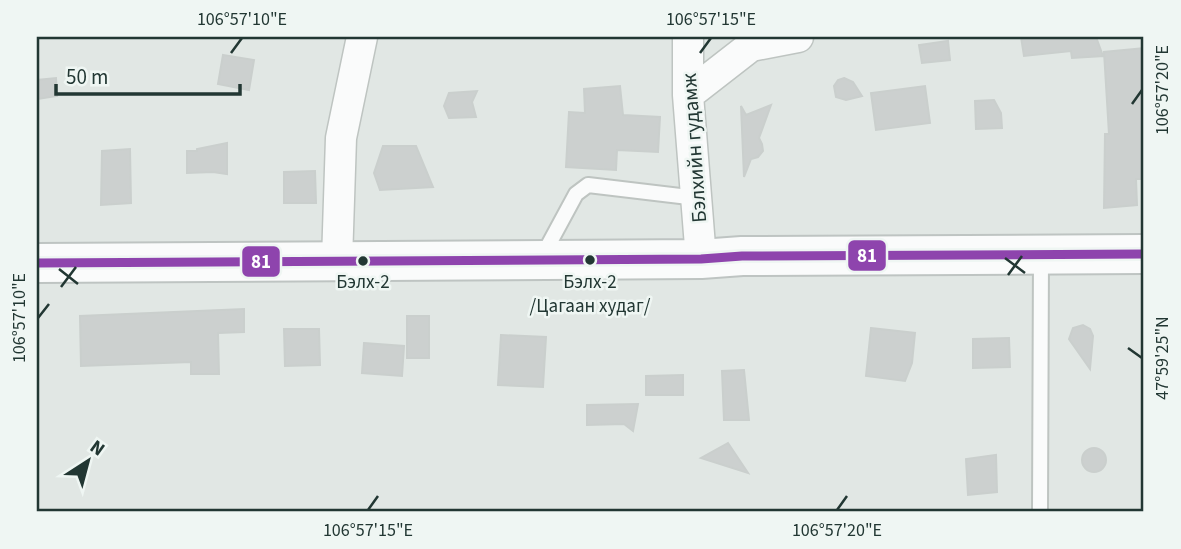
<svg xmlns="http://www.w3.org/2000/svg" width="1181" height="549" viewBox="0 0 1181 549" font-family="'Source Sans 3',sans-serif">
	<style>
		.building { fill: #ccd0cf; stroke: #cacfcd; stroke-width: 2 }
		.lines { fill: none; stroke-linecap: round; stroke-linejoin: round }
		.lane-casing { stroke: #bec4c1; stroke-width: 18 }
		.street-casing { stroke: #bec4c1; stroke-width: 33 }
		.secondary-casing { stroke: #bec4c2; stroke-width: 42 }
		.lane { stroke: #fafbfb; stroke-width: 14 }
		.street { stroke: #fafbfb; stroke-width: 30 }
		.secondary { stroke: #fafbfb; stroke-width: 38 }
		.bus-1-casing { stroke: #eff6f3; stroke-width: 14 }
		.bus-1 { stroke: #8e44ad; stroke-width: 9 }
		.ticks { fill: none; stroke: #223733; stroke-width: 2.5 }
		.bus-dot { fill: #223733; stroke: #eff6f3; stroke-width: 2.5 }
		.labels { text-anchor: middle; dominant-baseline: central; stroke-width: 5; stroke-linejoin: round; paint-order: stroke }
		.bus-label { font-size: 19px; fill: #223733; stroke: #eff6f3 }
		.street-label { font-size: 21px; fill: #223733; stroke: #eff6f3 }
		.line-badge { stroke: #eff6f3; stroke-width: 2.5 }
		.badge-label { font-size: 19px; text-anchor: middle; font-weight: bold; fill: #fff }
		.neatline { fill: none; stroke: #223733; stroke-width: 2.5 }
		.ticks-label { font-size: 18px; text-anchor: middle; fill: #223733 }
	</style>
	<rect width="100%" height="100%" fill="#e1e7e4"/>
	<path class="building" d="M1021 37H1096L1103 56 1072 58 1071 51 1024 56Z
		M948 41 950 60 922 63 919 45Z
		M1144 48V179H1136L1137 205 1104 208 1105 134H1109L1104 52Z
		M223 55 254 60 249 90 218 84Z
		M56 78 57 96 37 99V80Z
		M844 78 853 82 862 96 846 100 836 97 834 86 838 80Z
		M620 86 623 115 660 117 658 152 617 150 616 170 566 167 569 112 585 113 584 89Z
		M925 86 930 123 876 130 871 93Z
		M477 91 472 102 476 117 449 118 444 106 449 93Z
		M994 100 1001 113 1002 128 976 129 975 101Z
		M771 105 759 138 762 144 763 151 758 157 751 159 744 177 741 106 746 115Z
		M227 143V174L213 172 187 173V151H197V149Z
		M383 146H416L433 187 380 190 374 173Z
		M130 149 131 203 101 205 102 151Z
		M315 171 316 203H284V172Z
		M244 309V332L218 333 219 374H191V362L81 366 80 316Z
		M407 316H429V358H407Z
		M1083 325 1090 329 1093 336 1090 369 1069 339 1073 328Z
		M871 328 915 333 912 363 905 381 866 376Z
		M284 329H319L320 365 285 366Z
		M501 335 546 337 543 387 498 385Z
		M1009 338 1010 367 973 368V339Z
		M364 343 404 346 402 376 362 373Z
		M744 370 749 420H724L722 371Z
		M683 375V395H646V376Z
		M638 404 633 431 624 424 587 425V405Z
		M728 443 748 473 701 458Z
		M1082 460a12 12 0 1 1 24 0a12 12 0 1 1-24 0Z
		M996 455 997 492 968 495 966 459Z"/>
	<g class="lines">
		<g class="lane-casing">
			<path id="lane" d="M543 255 576 194 588 185 697 198
				M1040 512 1041 255"/>
		</g>
		<g class="street-casing">
			<path id="street" d="M688 37V95L701 259
				M688 95 751 46 798 37
				M337 261 341 138 362 37"/>
		</g>
		<g class="secondary-casing">
			<path id="secondary" d="M37 263 701 259 742 256 1144 254"/>
		</g>
		<use href="#lane" class="lane"/>
		<use href="#street" class="street"/>
		<use href="#secondary" class="secondary"/>
		<g class="bus-1-casing">
			<path id="bus-1" d="M37 263 701 259 742 256 1144 254"/>
		</g>
		<use href="#bus-1" class="bus-1"/>
	</g>
	<path class="ticks" d="M231 53 242 38M700 53 711 38M1132 104 1142 90M1005 258 1025 273M59 269 78 284M1008 275 1022 256M61 287 76 267M38 318 49 304M1128 348 1142 358M368 510 378 496M837 510 847 496"/>
	<g class="bus-dot">
		<circle cx="590" cy="260" r="6"/>
		<circle cx="363" cy="261" r="6"/>
	</g>
	<g class="labels">
		<g class="bus-label">
			<text x="363" y="282">Бэлх-2</text>
			<text x="590" y="282">Бэлх-2<tspan x="590" dy="24">/Цагаан худаг/</tspan></text>
		</g>
		<g class="street-label">
			<text transform="translate(694 148) rotate(-94)">Бэлхийн гудамж</text>
		</g>
	</g>
	<g class="line-badge">
		<rect x="847" y="239" width="40" height="33" rx="7" fill="#8e44ad"/>
		<rect x="241" y="245" width="40" height="33" rx="7" fill="#8e44ad"/>
	</g>
	<g class="badge-label">
		<text x="867" y="262">81</text>
		<text x="261" y="268">81</text>
	</g>
	<rect width="1181" height="549" fill="none" stroke="#eff6f3" stroke-width="77"/>
	<g transform="translate(88 461) rotate(36)" stroke="#eff6f3" stroke-width="5" paint-order="stroke">
	<path d="M0-5L12 26L0 18L-12 26Z" fill="#223733"/>
	<text y="-10" font-size="19" font-weight="bold" text-anchor="middle" fill="#223733">N</text>
	</g>
	<path d="M56 84v10h184v-10" fill="none" stroke="#223733" stroke-width="3.5"/>
	<text x="66" y="84" font-size="21" fill="#223733" stroke="#eff6f3" stroke-width="5" paint-order="stroke">50 m</text>
	<rect x="38" y="38" width="1104" height="472" class="neatline"/>
	<g class="ticks-label">
		<text x="242" y="25">106°57'10"E</text>
		<text x="711" y="25">106°57'15"E</text>
		<text transform="translate(1162 90) rotate(-90)" y="6">106°57'20"E</text>
		<text transform="translate(19 318) rotate(-90)" y="6">106°57'10"E</text>
		<text transform="translate(1162 358) rotate(-90)" y="6">47°59'25"N</text>
		<text x="368" y="536">106°57'15"E</text>
		<text x="837" y="536">106°57'20"E</text>
	</g>
</svg>
